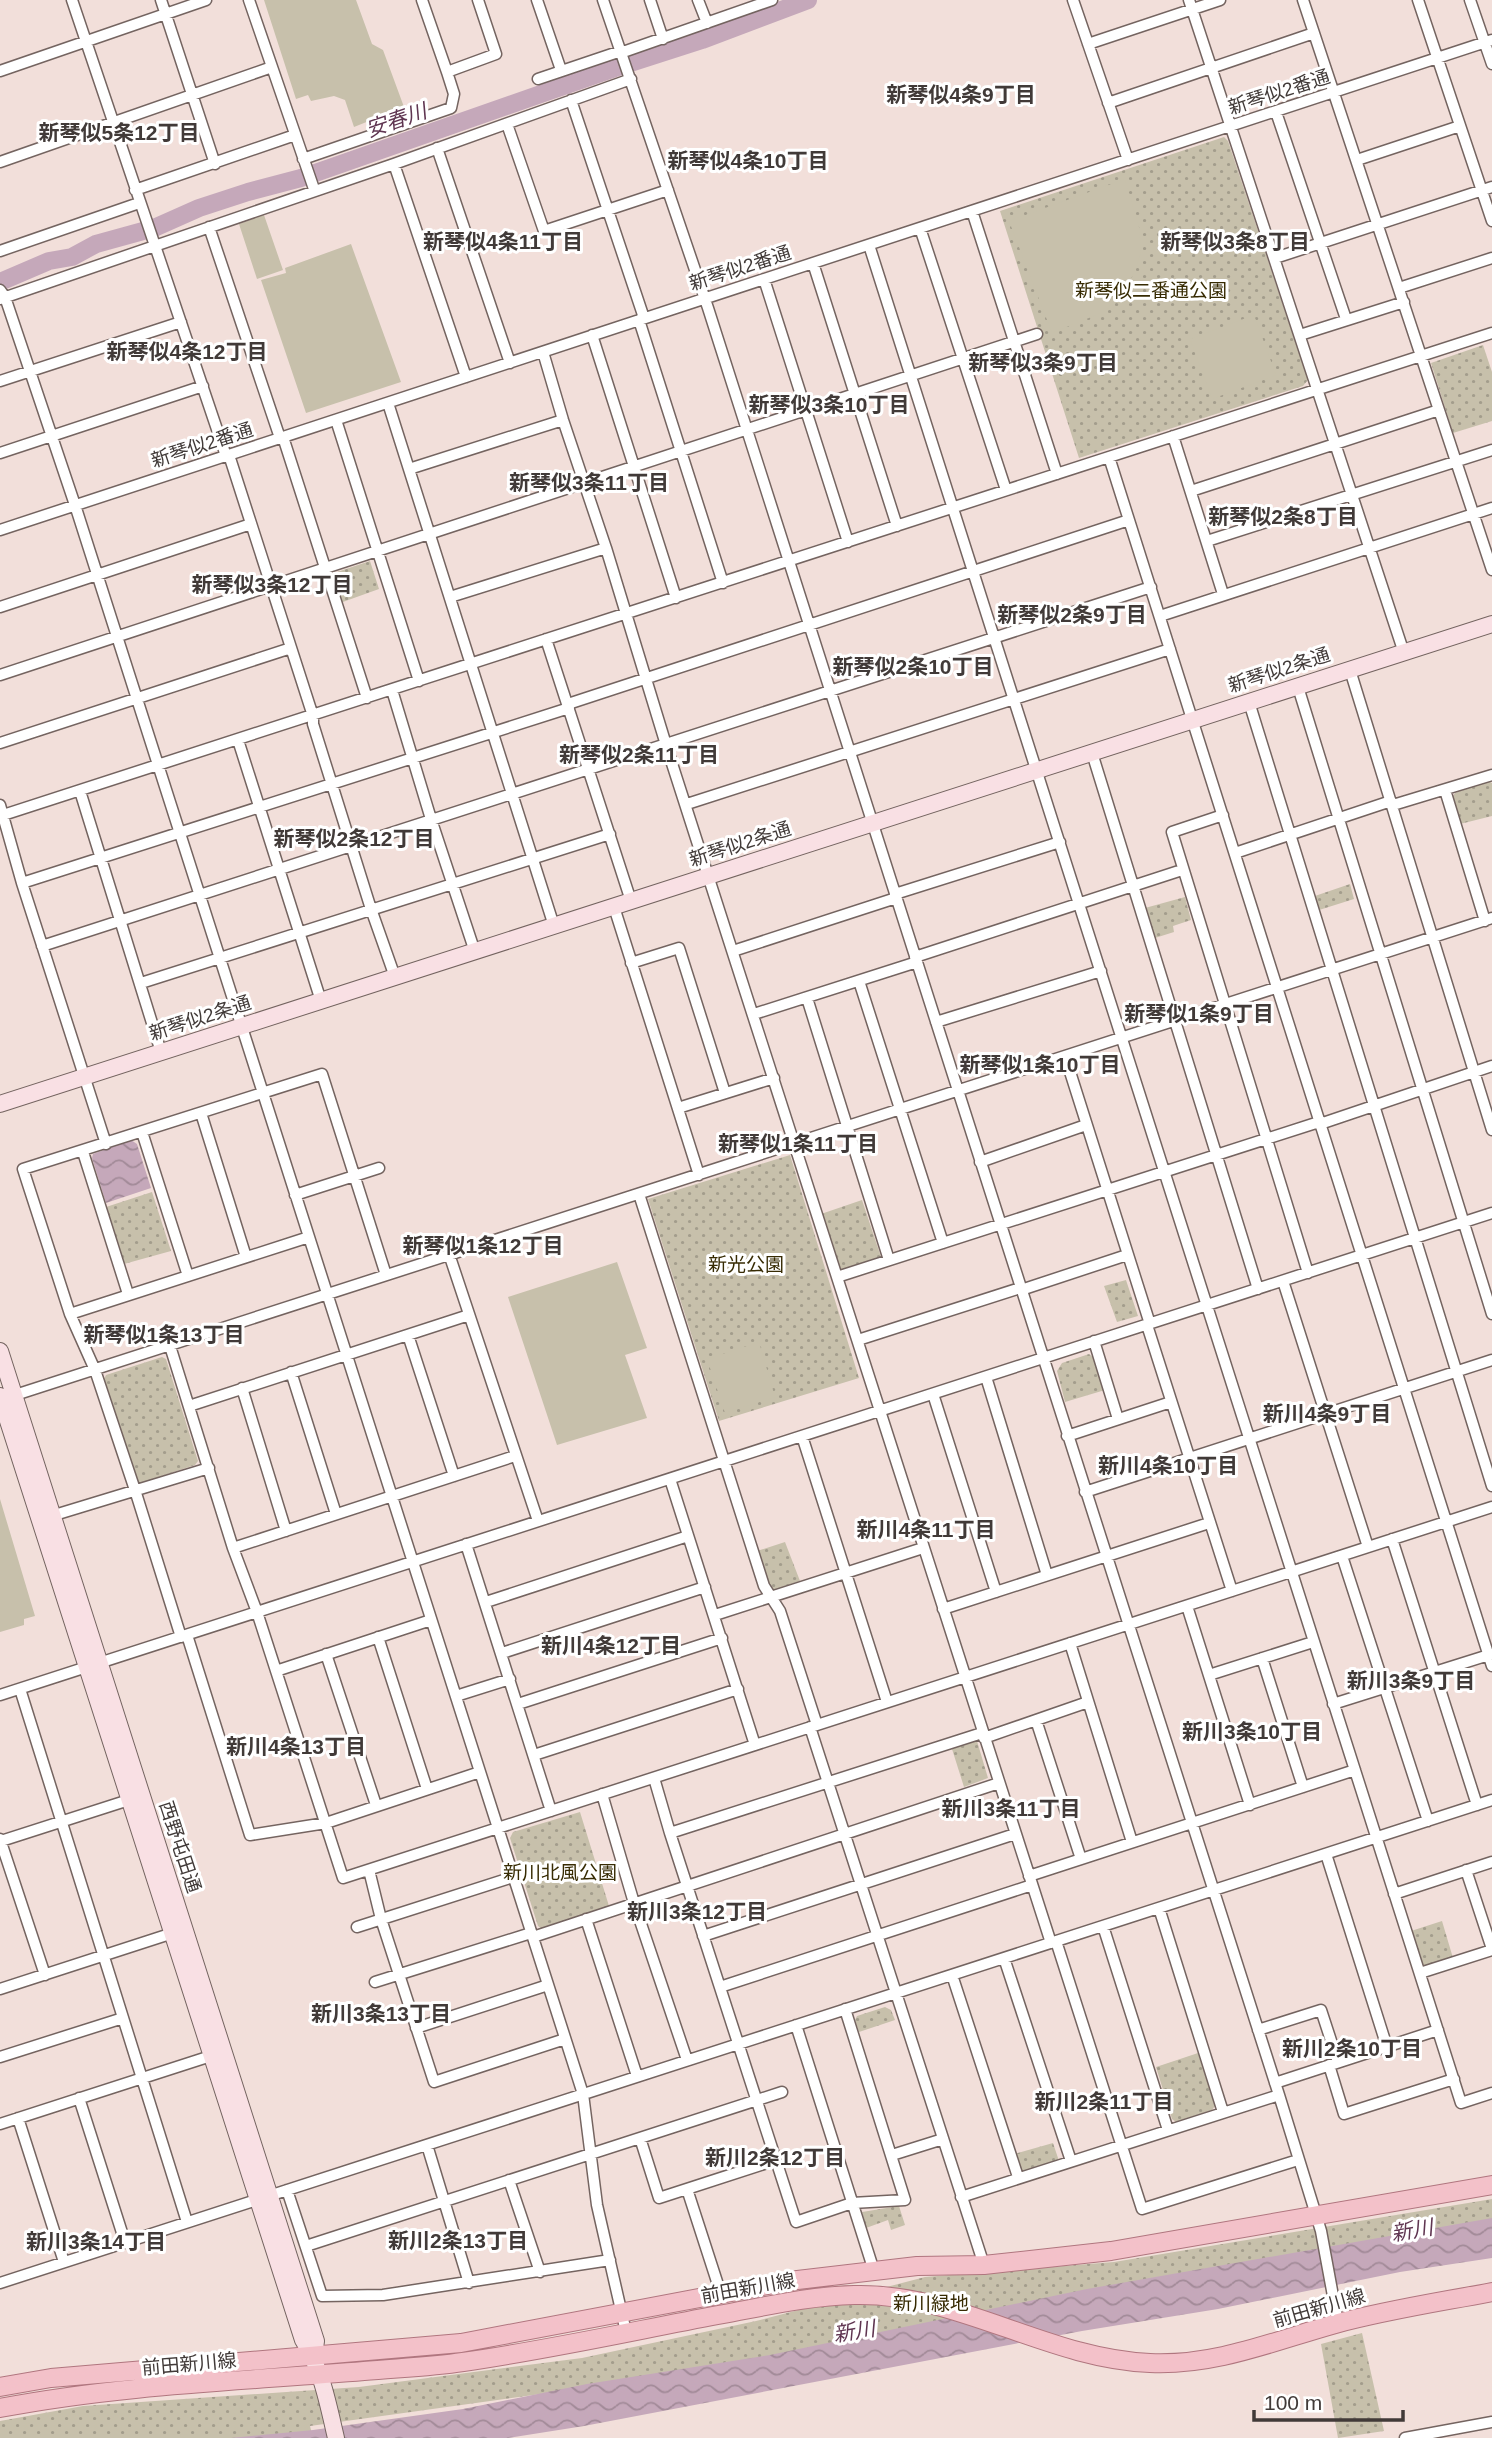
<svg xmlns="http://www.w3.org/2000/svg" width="1492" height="2438" viewBox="0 0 1492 2438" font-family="Arial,'Noto Sans JP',sans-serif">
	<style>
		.green { fill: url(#green-dots) }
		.pitch { fill: #c7c0ab }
		.water { fill: url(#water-waves) }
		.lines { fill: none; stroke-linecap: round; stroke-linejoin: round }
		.river { stroke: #c5a8ba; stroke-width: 18 }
		.street-casing { stroke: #746460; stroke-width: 13 }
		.secondary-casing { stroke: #746460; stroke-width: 18 }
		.primary-casing { stroke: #b0767f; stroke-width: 20 }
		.street { stroke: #fff; stroke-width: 10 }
		.secondary { stroke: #f9e0e4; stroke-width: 16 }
		.primary { stroke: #f3c1c9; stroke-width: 18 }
		.labels { text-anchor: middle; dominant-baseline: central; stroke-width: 6; stroke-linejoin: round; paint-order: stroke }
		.street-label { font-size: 19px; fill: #413a38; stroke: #fff }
		.park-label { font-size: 19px; fill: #372b03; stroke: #fff }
		.neighbourhood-label { font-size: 21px; font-weight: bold; fill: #413a38; stroke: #fff }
		.water-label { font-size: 21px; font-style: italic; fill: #5f3551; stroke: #fff }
	</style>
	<defs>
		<pattern id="green-dots" width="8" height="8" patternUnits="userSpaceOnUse" patternTransform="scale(1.75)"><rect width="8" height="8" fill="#c7c0ab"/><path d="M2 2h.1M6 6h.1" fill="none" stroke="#a39d8c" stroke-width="1.8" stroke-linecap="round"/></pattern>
		<pattern id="water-waves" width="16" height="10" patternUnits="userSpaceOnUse" patternTransform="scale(1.75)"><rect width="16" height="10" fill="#c5a8ba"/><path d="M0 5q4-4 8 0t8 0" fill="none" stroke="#a28a98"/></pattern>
	</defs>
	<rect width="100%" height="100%" fill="#f2dfda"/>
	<path class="green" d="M1224 137 1228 141 1308 380 1303 386 1079 458 1000 211Z
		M1483 345 1492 372V421L1453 433 1431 363Z
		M370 561 379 589 340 603 331 574Z
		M1488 781 1492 783V816L1460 824 1452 798 1455 793Z
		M1350 884 1354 899 1316 911 1312 897Z
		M1185 897 1191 920 1173 926 1174 932 1155 938 1145 908Z
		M790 1155 859 1378 719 1421 648 1199Z
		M152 1192 171 1251 124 1264 106 1207Z
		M862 1200 881 1257 839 1271 821 1214Z
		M1126 1280 1138 1316 1117 1322 1104 1286Z
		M1089 1354 1093 1357 1105 1390 1065 1402 1057 1371 1062 1363Z
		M162 1357 166 1359 198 1461 195 1465 140 1483 136 1480 104 1379 106 1375Z
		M785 1542 800 1581 774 1590 767 1583 757 1551Z
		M977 1741 988 1778 964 1787 952 1749Z
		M580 1812 609 1906 542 1929 538 1926 510 1838 513 1832Z
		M1442 1921 1453 1958 1422 1967 1411 1931Z
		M885 2007 891 2010 895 2020 859 2032 855 2020 857 2016Z
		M1198 2053 1215 2106 1212 2110 1176 2122 1172 2119 1156 2067Z
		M1053 2143 1059 2161 1019 2174 1014 2154Z
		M1492 2199V2233L758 2364 310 2426 313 2438H0V2421L83 2406 359 2387 582 2358 756 2321 925 2277 1114 2262Z
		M899 2206 905 2225 891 2230 888 2220 866 2228 862 2212Z
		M1362 2333 1384 2431 1338 2438 1321 2344Z"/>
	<path class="pitch" d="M264 0H356L372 44 383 50 404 107 354 127 345 100 334 96 311 101 308 95 296 99Z
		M1125 179 1139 227 1141 253 1132 277 1106 311 1052 333 1009 221Z
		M264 215 283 270 257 279 239 224Z
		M351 244 401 382 306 413 261 280 286 273 285 268Z
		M1254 315 1276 375 1212 399 1190 339Z
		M617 1262 647 1348 625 1355 647 1418 557 1445 508 1297Z
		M759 1342 775 1397 725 1413 707 1359Z
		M0 1499 35 1616 24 1619V1625L0 1632Z"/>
	<path class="water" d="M131 1140 137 1144 151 1188 106 1203 92 1158 93 1154Z
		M1492 2218V2258L1400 2272 1218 2309 1082 2331 584 2426 508 2438H231L313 2430 463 2409 587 2384 770 2355 1087 2289Z"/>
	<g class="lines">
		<path class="river" d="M0 282 49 261 72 257 96 244 154 228 199 208 248 192 301 178 615 68 702 40 808 0"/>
		<g class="street-casing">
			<path id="street" d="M72 0 226 456
				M161 0 215 164
				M249 0 314 189
				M422 0 447 72 496 54 478 0
				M537 0 561 70
				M603 0 708 308 1279 2095 1321 2231 1338 2323
				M650 0 663 39
				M698 0 707 23
				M1073 0 1128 160
				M1189 0 1404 653
				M1303 0 1492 570
				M1418 0 1492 221
				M1470 0 1492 64
				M1088 44 1220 0
				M0 71 206 0
				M538 79 621 51H626L772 0
				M571 100 644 318
				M1108 103 1314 33
				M1276 112 1346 319
				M507 124 544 231 668 190
				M437 148 510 363
				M303 159 451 108 454 94 447 72
				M1357 160 1460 126
				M0 162 272 67
				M394 164 466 377
				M135 190 295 135
				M972 211 1057 474
				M209 227 280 438
				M920 228 1006 490
				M869 245 1461 2103 1492 2093
				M0 251 139 203
				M1275 258 1492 187
				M813 263 897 526
				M764 279 848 542
				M1399 288 1492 258
				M0 290 5 297 75 505 583 2094 597 2205 626 2332
				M0 299 394 164 631 79
				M639 320 723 583
				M592 335 676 598
				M1300 335 1404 302
				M543 352 563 420 606 548 667 748 1051 1943
				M0 381 181 322
				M388 403 554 926
				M336 420 419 681
				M1173 436 1223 594
				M283 437 367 698
				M0 453 203 386
				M229 455 313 716V724L371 909 395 977
				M1109 457 1492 1666
				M409 469 563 420
				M1191 491 1439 410
				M0 530 1492 40
				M1207 541 1492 450
				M450 597 606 548
				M0 607 251 524
				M1160 616 1492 508
				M546 639 631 901
				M1350 670 1492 1130
				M0 675 1037 334
				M1298 687 1492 1314
				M392 690 431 819 475 952
				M1249 702 1492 1486
				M568 704 1129 520
				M238 740 321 1001
				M0 743 291 648
				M1092 753 1258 1289
				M1445 790 1485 921
				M80 791 161 1052
				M687 804 1170 649
				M0 805 22 883 106 1144
				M1393 805 1492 775
				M1223 815 1172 832 1308 1273
				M0 816 1492 333
				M1235 853 1391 801
				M22 883 569 708
				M895 894 1060 842
				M614 907 699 1175
				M42 946 1151 587
				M733 951 896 898
				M915 957 1182 870
				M631 963 679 948 725 1093
				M859 981 943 1243
				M141 983 610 834
				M807 998 889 1260
				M754 1014 917 962
				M936 1022 1101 971
				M1065 1056 1150 1324
				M678 1108 774 1078
				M201 1113 246 1257
				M1320 1124 1492 1066
				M142 1132 188 1276
				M83 1152 128 1294
				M980 1162 1086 1125
				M639 1194 764 1586 780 1611 817 1725
				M295 1195 379 1168
				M449 1254 538 1521
				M837 1277 1319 1122
				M1283 1281 1368 1547
				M1021 1290 1127 1255
				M70 1314 309 1237
				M1147 1325 1232 1591
				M408 1335 454 1476
				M858 1340 1020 1288
				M1094 1341 1118 1419
				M170 1346 233 1548 257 1612 343 1878 1492 1507
				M291 1372 336 1514
				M986 1377 1047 1575
				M242 1388 286 1531
				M933 1394 996 1592
				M9 1397 1492 918
				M189 1406 469 1315
				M802 1436 887 1702
				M1067 1436 1171 1402
				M670 1479 755 1745
				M1085 1492 1492 1360
				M48 1517 209 1468
				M1392 1539 1477 1805
				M466 1544 551 1811
				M233 1548 515 1456
				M1342 1556 1428 1821
				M486 1602 688 1536
				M1187 1606 1250 1805
				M943 1609 1209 1523
				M715 1615 923 1548
				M187 1635 250 1835 326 1823 480 1772
				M181 1637 135 1490 95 1370 70 1314 23 1169 322 1074 386 1275
				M378 1637 427 1789
				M1070 1643 1132 1842
				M502 1653 705 1587
				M326 1654 376 1805
				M1262 1658 1303 1787
				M276 1671 431 1620
				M1209 1675 1313 1642
				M20 1689 187 2222
				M0 1695 1492 1213
				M456 1696 510 1679
				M518 1704 722 1638
				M1333 1704 1492 1654
				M1036 1720 1081 1859
				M810 1727 984 2265
				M984 1738 1088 1702
				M534 1755 738 1689
				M654 1778 670 1833 796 2222 852 2203 905 2200 845 2009
				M602 1794 634 1903 687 2060
				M670 1833 982 1733
				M0 1839 45 1975
				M1 1841 135 1798
				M1326 1854 1387 2047
				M369 1870 381 1919 434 2082 565 2039
				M1466 1870 1492 1949
				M1029 1876 1355 1770
				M1394 1894 1492 1862
				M1159 1908 1223 2112
				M586 1919 637 2076
				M1103 1926 1168 2130
				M357 1927 513 1877
				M703 1936 1015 1834
				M533 1937 999 1783
				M1056 1941 1142 2209 1298 2160
				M1004 1958 1071 2161
				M1420 1973 1492 1950
				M952 1975 1018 2177
				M375 1982 531 1933
				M720 1987 1032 1885
				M0 1989 176 1932
				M796 2025 874 2271
				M416 2028 548 1985
				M1258 2030 1321 2010 1338 2062
				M0 2057 123 2018
				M1329 2065 1344 2114 1454 2079
				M1275 2083 1438 2030
				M79 2098 125 2242
				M18 2118 64 2262
				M0 2124 217 2054
				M640 2138 659 2198 776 2160
				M427 2145 469 2283
				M892 2155 943 2139
				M509 2180 540 2272
				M687 2189 721 2294
				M287 2190 322 2296 383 2295 610 2260
				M961 2197 1279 2095
				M306 2246 782 2092
				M0 2283 1492 1800
				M1405 2438 1492 2422"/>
		</g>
		<g class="secondary-casing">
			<path id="secondary" d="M0 1104 1492 624
				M0 1351 316 2341 314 2356
				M0 1396 303 2340C322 2370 328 2404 336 2438"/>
		</g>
		<g class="primary-casing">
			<path id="primary" d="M0 2387 51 2378 461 2343 789 2281 917 2266 984 2265 1111 2251 1492 2185
				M0 2408C120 2385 243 2381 364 2371 397 2368 430 2367 463 2362 548 2350 633 2331 718 2315 763 2307 808 2296 854 2295 957 2292 1047 2359 1150 2363 1215 2366 1274 2341 1335 2324 1386 2310 1440 2302 1492 2292"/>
		</g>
		<use href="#street" class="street"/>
		<use href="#secondary" class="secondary"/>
		<use href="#primary" class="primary"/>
	</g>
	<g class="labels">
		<g class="street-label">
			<text transform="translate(1279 92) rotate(-18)">新琴似2番通</text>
			<text transform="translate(740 268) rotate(-18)">新琴似2番通</text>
			<text transform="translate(202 445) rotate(-18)">新琴似2番通</text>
			<text transform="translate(1279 670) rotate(-18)">新琴似2条通</text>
			<text transform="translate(740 844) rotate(-18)">新琴似2条通</text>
			<text transform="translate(200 1018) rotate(-18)">新琴似2条通</text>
			<text transform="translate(180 1847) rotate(72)">西野屯田通</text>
			<text transform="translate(748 2288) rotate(-10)">前田新川線</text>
			<text transform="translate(1319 2308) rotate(-16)">前田新川線</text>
			<text transform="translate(189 2364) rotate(-5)">前田新川線</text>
		</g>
		<g class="park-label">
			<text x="1151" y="290">新琴似二番通公園</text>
			<text x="746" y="1264">新光公園</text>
			<text x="560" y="1872">新川北風公園</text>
			<text x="931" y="2303">新川緑地</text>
		</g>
		<g class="neighbourhood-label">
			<text x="961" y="94">新琴似4条9丁目</text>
			<text x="119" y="132">新琴似5条12丁目</text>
			<text x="748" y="160">新琴似4条10丁目</text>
			<text x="503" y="241">新琴似4条11丁目</text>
			<text x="1235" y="241">新琴似3条8丁目</text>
			<text x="187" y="351">新琴似4条12丁目</text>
			<text x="1043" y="362">新琴似3条9丁目</text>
			<text x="829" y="404">新琴似3条10丁目</text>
			<text x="589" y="482">新琴似3条11丁目</text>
			<text x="1283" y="516">新琴似2条8丁目</text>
			<text x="272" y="584">新琴似3条12丁目</text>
			<text x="1072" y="614">新琴似2条9丁目</text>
			<text x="913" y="666">新琴似2条10丁目</text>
			<text x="639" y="754">新琴似2条11丁目</text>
			<text x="354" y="838">新琴似2条12丁目</text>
			<text x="1199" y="1013">新琴似1条9丁目</text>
			<text x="1040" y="1064">新琴似1条10丁目</text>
			<text x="798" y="1143">新琴似1条11丁目</text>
			<text x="483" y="1245">新琴似1条12丁目</text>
			<text x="164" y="1334">新琴似1条13丁目</text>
			<text x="1327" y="1413">新川4条9丁目</text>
			<text x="1168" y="1465">新川4条10丁目</text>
			<text x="926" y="1529">新川4条11丁目</text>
			<text x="611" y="1645">新川4条12丁目</text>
			<text x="1411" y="1680">新川3条9丁目</text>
			<text x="1252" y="1731">新川3条10丁目</text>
			<text x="296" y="1746">新川4条13丁目</text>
			<text x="1011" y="1808">新川3条11丁目</text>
			<text x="697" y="1911">新川3条12丁目</text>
			<text x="381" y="2013">新川3条13丁目</text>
			<text x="1352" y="2048">新川2条10丁目</text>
			<text x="1104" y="2101">新川2条11丁目</text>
			<text x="775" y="2157">新川2条12丁目</text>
			<text x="458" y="2240">新川2条13丁目</text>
			<text x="96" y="2241">新川3条14丁目</text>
		</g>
		<g class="water-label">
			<text transform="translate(396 120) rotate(-19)">安春川</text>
			<text transform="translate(1412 2230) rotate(-10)">新川</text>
			<text transform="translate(854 2331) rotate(-9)">新川</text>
		</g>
	</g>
	<path d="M1254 2410v10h149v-10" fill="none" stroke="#413a38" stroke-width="3.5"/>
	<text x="1264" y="2410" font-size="21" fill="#413a38" stroke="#ffffff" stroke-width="5" paint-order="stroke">100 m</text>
</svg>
